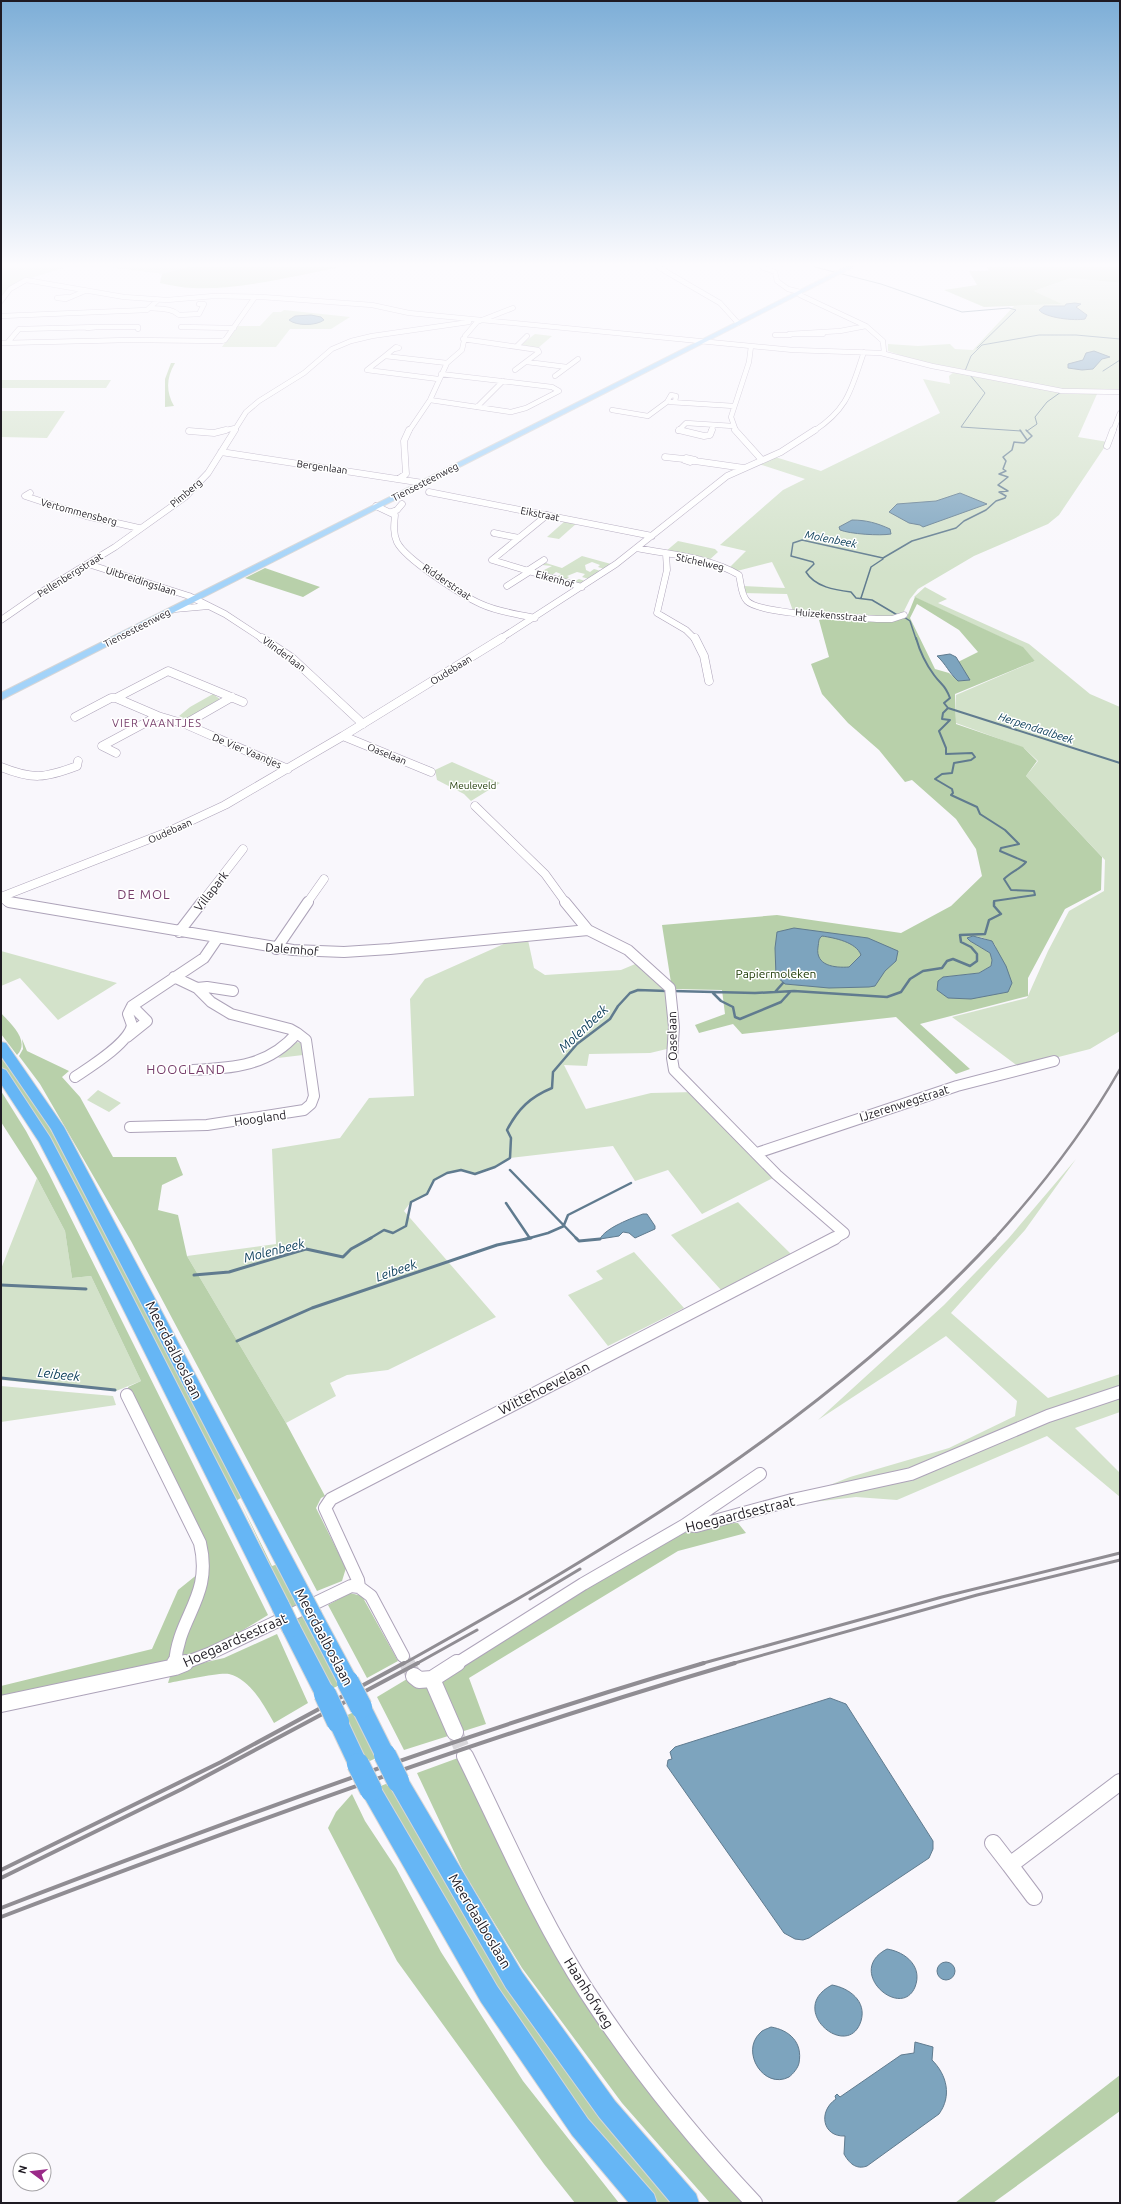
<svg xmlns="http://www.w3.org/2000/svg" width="1121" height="2204" viewBox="0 0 1121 2204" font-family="Ubuntu,sans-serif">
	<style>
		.green { fill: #d3e2ca }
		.forest { fill: #b8d0aa; fill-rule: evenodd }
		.water { fill: #7da4be; stroke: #607b8f; fill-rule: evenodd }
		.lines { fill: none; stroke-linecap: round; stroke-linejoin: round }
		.stream-far4 { stroke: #607b8f; stroke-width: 1 }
		.stream-far3 { stroke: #607b8f; stroke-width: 1.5 }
		.stream-far2 { stroke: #607b8f; stroke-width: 2 }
		.stream-far1 { stroke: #607b8f; stroke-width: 2.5 }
		.stream { stroke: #607b8f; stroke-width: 3 }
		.minor-tunnel-far1 { stroke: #d8d6db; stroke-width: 12; stroke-dasharray: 12 6; stroke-linecap: butt }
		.minor-tunnel { stroke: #d8d6db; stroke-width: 16; stroke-dasharray: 16 8; stroke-linecap: butt }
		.minor-far5-casing { stroke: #ada3b9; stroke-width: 5.5 }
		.minor-far4-casing { stroke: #ada3b9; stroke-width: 7 }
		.minor-far3-casing { stroke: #ada3b9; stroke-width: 9 }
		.minor-far2-casing { stroke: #ada3b9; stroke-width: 12 }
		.minor-far1-casing { stroke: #ada3b9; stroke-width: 14 }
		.minor-casing { stroke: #ada3b9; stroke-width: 18 }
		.major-casing { stroke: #d6d6d7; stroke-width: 2 }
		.highway-casing { stroke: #d6d6d7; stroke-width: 2 }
		.minor-far5 { stroke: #fff; stroke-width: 4.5 }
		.minor-far4 { stroke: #fff; stroke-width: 6 }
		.minor-far3 { stroke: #fff; stroke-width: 8 }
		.minor-far2 { stroke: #fff; stroke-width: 10 }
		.minor-far1 { stroke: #fff; stroke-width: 12 }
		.minor { stroke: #fff; stroke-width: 16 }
		.major { fill: #a3d3f9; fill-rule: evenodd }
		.highway { fill: #66b6f5; fill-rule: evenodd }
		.rail-far2 { stroke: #908d93; stroke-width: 2.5 }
		.rail-far1 { stroke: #908d93; stroke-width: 3 }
		.rail { stroke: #908d93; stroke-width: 4 }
		.highway-bridge-far1-casing { stroke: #d6d6d7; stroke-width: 20; stroke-linecap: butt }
		.highway-bridge-casing { stroke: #d6d6d7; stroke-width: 24; stroke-linecap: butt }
		.highway-bridge-far1 { stroke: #66b6f5; stroke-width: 18 }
		.highway-bridge { stroke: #66b6f5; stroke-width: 22 }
		.labels { text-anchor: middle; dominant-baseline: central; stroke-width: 3; stroke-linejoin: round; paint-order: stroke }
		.far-street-label { font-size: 10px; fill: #1e1a22; stroke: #fff }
		.far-park-label { font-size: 10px; fill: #1a3600; stroke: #fff }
		.far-water-label { font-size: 11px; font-style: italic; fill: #0f415c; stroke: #fff }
		.far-neighbourhood-label { font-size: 11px; letter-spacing: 1px; fill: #773e6b; stroke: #fff }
		.street-label { font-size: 12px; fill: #1e1a22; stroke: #fff }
		.park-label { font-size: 12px; fill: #1a3600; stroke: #fff }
		.neighbourhood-label { font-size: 13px; letter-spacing: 1px; fill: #773e6b; stroke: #fff }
		.water-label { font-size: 13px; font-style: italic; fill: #0f415c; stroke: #fff }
		.near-street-label { font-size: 14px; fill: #1e1a22; stroke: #fff }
	</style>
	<rect width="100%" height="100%" fill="#f9f7fc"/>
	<path class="green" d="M1 267H66L28 279 1 297Z
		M108 267H188L164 274Z
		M1071 278 1120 283V391H1071L926 364 888 351V344L918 346 950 344 955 349 973 350 1014 306 1061 304 1034 291Z
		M284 310 350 317 331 329H290L276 347H222L236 326H260L273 312H281Z
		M535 334 552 336 538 348 521 345Z
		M954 372 1066 393 1097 394 1078 437 1108 442 1059 515 1048 524 974 556 918 589 910 599 903 613 897 617 878 618 793 611 787 594 743 593V586L785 588 772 562 737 571 729 568 746 551 720 545 783 490 805 479 759 464 775 457 821 471 940 413 923 379 950 384 949 376Z
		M1 380H111L106 388H1Z
		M1 411H65L47 438 1 437Z
		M565 521 577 523 559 539 547 537Z
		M678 541 715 549 718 552 707 562 665 552Z
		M582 556 611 564 604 569 598 567 600 565 592 562 585 565 586 570 590 572 594 569 601 571 589 579 582 577 585 574 577 572 567 576 569 577 567 579 575 581 579 579 585 581 581 584 557 577 561 574 556 572 551 576 540 572 552 566 542 565 546 563 562 568Z
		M925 587 947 599 938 603 1029 644 1090 694 1120 707V1031L1090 1049 1019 1067 952 1017 1027 998 1048 951 1069 911 1104 891 1105 860 1026 776 1038 761 1024 748 956 723V695L1035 661 1022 647 914 597Z
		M213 694 220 699 186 719 179 716 190 707Z
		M452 762 500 783 471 801 464 794 437 780 435 770Z
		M528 940 534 968 545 975 621 970 640 962 666 986 671 1048 650 1053 589 1054 587 1066 564 1065 586 1109 651 1093 695 1092 775 1177 702 1214 668 1170 635 1181 613 1146 510 1158 495 1167 475 1174 461 1170 447 1173 434 1180 427 1194 411 1202 404 1211 496 1317 388 1370 347 1375 330 1383 336 1396 286 1423 187 1256 276 1244 272 1149 340 1138 369 1098 414 1096 410 999 425 979 506 943Z
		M1 951 117 983 58 1020 20 978 1 986Z
		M296 1042 302 1043 303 1055 278 1058Z
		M98 1090 121 1103 109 1112 87 1100Z
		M1076 1159 1025 1230 951 1313 1048 1398 1120 1374V1412L1075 1428 1120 1473V1497L1047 1436 897 1500 856 1497 762 1508 792 1500 850 1477 949 1448 1015 1416 1017 1401 946 1336 818 1420 944 1305 1008 1239Z
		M37 1178 65 1231 72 1278 91 1276 141 1381 116 1391 1 1380V1269Z
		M738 1202 791 1254 721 1290 671 1235Z
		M634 1252 684 1308 608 1346 568 1295 603 1279 596 1271Z
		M1 1386 113 1396 116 1405 1 1422Z"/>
	<path class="forest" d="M188 267H341C294 276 240 290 193 288 182 288 171 285 160 283L162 274Z
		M986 267H1120V283L1071 278 1034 291 1062 304 984 307 944 290 977 285 969 271H989Z
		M171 363H175C166 378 166 392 174 406L165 407V379Z
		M265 568 320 587 303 597 245 578Z
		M915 597 1023 647 1035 661 955 694 956 724 1023 747 1037 761 1026 776 1102 857 1101 890 1065 909 1028 978V996L920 1024 970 1069 956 1074 896 1017 742 1034 733 1024 699 1033 695 1025 725 1014 722 990 672 989 662 925 777 915 901 933 951 906 982 876 976 849 956 819 912 780 905 782 879 750 848 723 822 694 811 664 829 657 819 620C828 619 838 617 847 618 866 618 889 625 907 617ZM917 604 959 630 978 652 958 662 969 680 958 681 949 673 935 669 910 618ZM973 936C982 937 989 939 995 945L1008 992 943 977 979 973 991 966 992 960 990 953 970 941 968 938Z
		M1 1013C10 1023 31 1041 17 1055L1 1034Z
		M22 1039 27 1051 69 1071 62 1077 80 1097 113 1157H176L183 1175 162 1185 158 1210 178 1215 187 1256 286 1423 325 1496 321 1498 316 1508 346 1568 342 1581 317 1591 131 1241 40 1084 19 1056 23 1049Z
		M1 1058 35 1102 72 1168 243 1497 239 1499 272 1566 278 1564 340 1685 329 1690 239 1499 235 1502 1 1068Z
		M1 1091 26 1131 49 1174 268 1615 230 1638 187 1657 1 1700V1686L152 1649 178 1590 204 1569 129 1392 128 1387 141 1381 91 1276 72 1278 65 1231 37 1178 1 1122Z
		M738 1523 746 1533 678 1551 469 1678 486 1724 404 1750 377 1697 407 1679 429 1686 495 1643 675 1536 711 1524Z
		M350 1593 362 1596 398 1661 367 1678 328 1605Z
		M277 1634 308 1703 274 1723C263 1704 251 1680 229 1674 219 1672 181 1681 168 1683L172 1670 224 1658Z
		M354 1712 378 1757 366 1763 343 1717Z
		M458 1758 535 1912 749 2203H710L622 2103 522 1968 465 1875 417 1773Z
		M391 1782 453 1897 497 1969 674 2203H655L617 2160 502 2005 378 1787Z
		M352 1794 365 1821 396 1868 441 1952 523 2081 619 2203H575L544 2164 397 1961 328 1828 336 1812Z
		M1120 2075V2111L993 2203H955Z"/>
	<path class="water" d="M1075 303 1081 304 1076 307 1087 315 1085 319C1075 321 1045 318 1039 310L1044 306H1065L1066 304Z
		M311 315 321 317 324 320C316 326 296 326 289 320L295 316Z
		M1094 351 1110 357 1102 359 1093 369 1082 370 1068 368V364L1083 360 1086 353Z
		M960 493 987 504 923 527 920 525 909 523 889 512 897 504 936 501Z
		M852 520C866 520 877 523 890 529L891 534C880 536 850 534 840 530L839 527Z
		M950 654 956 657 970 680 958 681C949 673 946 664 937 656Z
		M794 928 868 938 898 951 896 961 885 971 875 986 869 987 829 988 785 984 776 976 775 948 777 932ZM822 936C835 938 856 942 861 955L849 967C835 968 815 966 818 947 819 942 818 939 822 936Z
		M973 936 992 941 1006 966 1012 983 1008 992 971 999 948 998 937 990 938 981 943 977 979 973 991 966 992 960 990 953 970 941 967 938Z
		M643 1214H647L655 1226V1229L635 1238 629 1233 623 1232 619 1236 600 1239C605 1228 632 1218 643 1214Z
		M830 1698 846 1704 933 1841V1849L929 1858 809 1938 803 1940 795 1939 784 1933 667 1766 668 1760 672 1759 670 1752 675 1747Z
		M887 1949C906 1952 923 1967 915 1987 901 2021 844 1971 887 1949Z
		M937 1971a9 9 0 1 1 18 0a9 9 0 1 1-18 0Z
		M832 1985C849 1988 867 2001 861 2021 848 2062 785 2009 832 1985Z
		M771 2027C789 2030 803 2042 799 2063 798 2068 793 2074 789 2077 764 2090 740 2052 760 2033 762 2030 767 2029 771 2027Z
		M915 2042 933 2047 932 2060C947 2075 952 2096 939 2114L867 2166C856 2170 849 2163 844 2154L845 2136C822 2137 818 2111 836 2099L835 2096 837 2094 840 2097 901 2055 914 2053Z"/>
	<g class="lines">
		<path class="stream-far4" d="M815 267 881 284 962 312 1009 308 1016 310 977 348
			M965 371 971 356 982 345 1039 335H1076L1120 339
			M1103 371 1120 360
			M970 375 985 393 961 427 1021 431
			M1027 431 1037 424 1035 417 1047 402 1061 392"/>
		<path class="stream-far3" d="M1020 430 1027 440
			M861 598 871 567 883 559
			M899 616 872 600 856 598 851 592C835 590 815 587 806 572L814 564 813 562 791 556 793 543 802 540 883 558 912 541 956 528 964 521 986 510 996 501 1005 498 1006 496 999 492 1008 491 998 485 1008 477 999 474 1006 471 1003 469 1006 461 1003 457 1012 450 1014 442 1024 443 1032 436 1026 430
			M904 617 910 621 916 639"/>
		<path class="stream-far2" d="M916 638C920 652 925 663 934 675 942 686 945 684 950 698L944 703 948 708
			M948 708 1120 763
			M948 708 943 713 942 719 950 720 939 731 946 748V754L972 753 975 757 971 760 954 763 952 773 942 774 935 779 952 789 953 793 951 795 977 807 980 814 1005 830 1019 844 1001 848 1000 851 1026 862C1020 869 1011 872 1004 879L1011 890 1034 891 1035 895 994 901V903"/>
		<path class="stream-far1" d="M673 991 755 993 794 991 887 997 901 992 910 979 923 971 942 968 947 961 953 959 970 966 977 961V954L971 947 961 942 960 935 985 934 989 920 1001 914 994 906V902
			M775 992 783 983
			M713 993 721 1001 733 1007 735 1017 740 1019 781 1002 790 992
			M510 1170 577 1239
			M506 1203 529 1237
			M564 1225 568 1215 631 1183
			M369 1239 384 1230 393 1233 406 1226 411 1202 427 1194 434 1180 447 1173 461 1170 475 1174 495 1167 510 1158 511 1138 507 1130C518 1109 530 1097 552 1088L553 1072 577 1044 610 1019 618 1006 630 993 638 990 667 991
			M526 1239 548 1233 564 1226"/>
		<path class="stream" d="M576 1238 579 1241 600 1239
			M194 1275 229 1272 306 1249 343 1257 351 1249 371 1238
			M1 1285 86 1289
			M237 1341 312 1308 497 1245 531 1238
			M1 1378 115 1390"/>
		<path class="minor-tunnel-far1" d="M403 1656 408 1664"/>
		<path class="minor-tunnel" d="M407 1663 414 1676
			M455 1732 465 1756"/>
		<g class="minor-far5-casing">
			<path id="minor-far5" d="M658 267 720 303 738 323
				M762 267 775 272 777 281 788 289 800 292V295L866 326 883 341 884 353
				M68 297 57 298 66 299 85 291
				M1 301 10 289 26 280 124 297 167 300 214 296 262 297 372 305 409 313 793 350 881 353 932 366 1062 391 1120 392
				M151 308C162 309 171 308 179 315L199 314 204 304H199
				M1 316 147 310 158 300
				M98 327H138V329
				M190 327H181L234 328
				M823 334H789L840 331 866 326
				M775 335H790
				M463 339 538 350 539 352 515 370
				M8 342 19 329 98 327 87 328
				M1 343 129 340 222 341 225 340 255 297
				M517 346 527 336
				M385 356 396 347 399 348 394 349
				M527 362 567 367
				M555 376 578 359
				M438 379 367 370 385 356 447 363
				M430 400 511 412 526 408 559 391 552 387 441 374
				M670 402 734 406
				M477 407 503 381
				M612 410 648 416 667 402 671 395 676 396 675 402
				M222 431 235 428
				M234 431 246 412 259 401 304 373 332 349 351 341 372 336 469 322
				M409 431 430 400 447 363 462 350 465 336 477 322 513 308
				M678 431 686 423 733 426
				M711 431 713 426
				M736 431 731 417 749 362 751 346
				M814 431C849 408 851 389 864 352
				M1113 431 1120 413"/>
		</g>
		<g class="minor-far4-casing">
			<path id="minor-far4" d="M679 430 704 436 710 435 712 430
				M735 430 762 460
				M189 431 214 433 226 430
				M1107 446 1113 430
				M221 452 423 483
				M665 457 684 459
				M686 458 695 460 690 462 684 460Z
				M695 461 744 468
				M400 478 406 474 404 441 409 430
				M429 492 652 536
				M30 493 25 496 86 516 139 528
				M376 506 395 515C394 525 393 533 397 542 405 559 463 596 481 604 498 612 517 614 535 618
				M391 512 397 510 402 504
				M547 515 492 560 582 587
				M494 533 519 538
				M637 548C671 555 709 557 739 575 741 583 741 595 747 601 761 615 854 617 877 619H892L904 615
				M666 554 667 570 657 613 686 630 695 639
				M88 564 189 596 225 614 263 639
				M527 571 544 560
				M507 586 529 572
				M175 609 209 606
				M1 620 43 591 115 547 185 497 208 473 235 430
				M500 639 616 564 727 476 781 452 815 430"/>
		</g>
		<g class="minor-far3-casing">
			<path id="minor-far3" d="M262 638 292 658 363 724
				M695 638 704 656 709 681
				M116 698 168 671 243 702
				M158 716 185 724 288 769
				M75 717 111 698H116L158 716 102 746 116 753
				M185 724 232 697
				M343 736 431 772
				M1 767C33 780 45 778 77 766L78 761
				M475 806 545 874 566 903
				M1 897 165 833 225 805 343 736 502 638
				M1 897 7 902 15 903
				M201 903 243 849
				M307 903 324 879"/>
		</g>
		<g class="minor-far2-casing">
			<path id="minor-far2" d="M9 902 293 950 344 952 390 949 588 930
				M565 902 588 930 628 950 670 988 674 1027 672 1058 674 1070 777 1175 844 1233 833 1239
				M179 932 202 902
				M276 949 308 902
				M174 977 197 988 211 1002 231 1014 290 1029 297 1033C269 1066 234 1068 193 1070
				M197 988 207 987 233 991
				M127 1037 147 1021 132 1006
				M75 1077C90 1067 129 1043 132 1025L128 1014 132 1006 204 958 217 939
				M130 1127 207 1125 304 1110 311 1104 314 1096 306 1040 297 1033
				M757 1153 957 1086 1054 1061"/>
		</g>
		<g class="minor-far1-casing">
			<path id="minor-far1" d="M127 1395 200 1543C213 1597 178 1616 175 1664
				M685 1525 696 1526 792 1500 911 1474 1048 1416 1120 1392
				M359 1587 358 1580 325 1508 331 1499 835 1238
				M182 1664 211 1653 351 1586 359 1587 371 1596 403 1656
				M456 1664 583 1584 685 1525 760 1474"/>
		</g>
		<g class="minor-casing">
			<path id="minor" d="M175 1667V1663
				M414 1676 419 1680 432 1679 457 1663
				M432 1679 455 1732
				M1 1704 175 1667 185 1663
				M465 1756C504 1835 539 1918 587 1992 636 2067 693 2138 754 2203
				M993 1843 1010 1865 1120 1782
				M1010 1865 1034 1897"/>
		</g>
		<g class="major-casing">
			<path id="major" d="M846 267H853L1 700V693Z"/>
		</g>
		<g class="highway-casing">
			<path id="highway" d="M1 1042 6 1043 64 1127 310 1591 312 1597 310 1603 303 1606 296 1603 51 1129 1 1056Z
				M1 1068 6 1070 50 1137 82 1198 288 1601 290 1607 288 1613 281 1616 274 1613 68 1198 39 1142 1 1084Z
				M313 1607 320 1610 355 1675 358 1682 355 1689 348 1691 341 1689 306 1622 304 1616 306 1610Z
				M291 1619 298 1622 332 1687 335 1694 332 1701 325 1703 318 1701 284 1634 281 1628 284 1622Z
				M361 1697 368 1700 392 1748 395 1755 392 1762 385 1765 378 1762 354 1714 351 1707 354 1700Z
				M338 1712 345 1715 368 1764 365 1771 358 1774 351 1771 328 1722 331 1715Z
				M398 1771 405 1774 522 1972 615 2101 696 2194 699 2203H671L599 2117 506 1988 391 1788 388 1781 391 1774Z
				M371 1780 378 1783 497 1986 588 2119 654 2194 657 2203H629L572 2135 481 2002 364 1797 361 1790 364 1783Z"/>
		</g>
		<use href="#minor-far5" class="minor-far5"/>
		<use href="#minor-far4" class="minor-far4"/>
		<use href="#minor-far3" class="minor-far3"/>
		<use href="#minor-far2" class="minor-far2"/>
		<use href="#minor-far1" class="minor-far1"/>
		<use href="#minor" class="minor"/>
		<use href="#major" class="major"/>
		<use href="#highway" class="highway"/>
		<path class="rail-far2" d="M994 1239C1042 1186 1085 1131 1120 1069"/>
		<path class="rail-far1" d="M530 1599 580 1569
			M403 1664C615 1546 828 1418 995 1238
			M416 1664 477 1630
			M700 1664 942 1597 1120 1553
			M731 1664 977 1595 1120 1560"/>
		<path class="rail" d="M1 1870 221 1762 404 1663
			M1 1878 182 1789 418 1663
			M1 1908C233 1819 465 1733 704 1663
			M1 1917C243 1825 486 1736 735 1663"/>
		<g class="highway-bridge-far1-casing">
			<path id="highway-bridge-far1" d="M303 1597 313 1616
				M281 1607 291 1628"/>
		</g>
		<g class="highway-bridge-casing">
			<path id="highway-bridge" d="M348 1682 361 1707
				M325 1694 338 1722
				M385 1755 398 1781
				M358 1764 371 1790"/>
		</g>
		<use href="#highway-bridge-far1" class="highway-bridge-far1"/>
		<use href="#highway-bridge" class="highway-bridge"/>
	</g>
	<linearGradient id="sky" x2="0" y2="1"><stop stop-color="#7daed7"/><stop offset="0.46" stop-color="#fcfbfe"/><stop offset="1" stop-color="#fcfbfe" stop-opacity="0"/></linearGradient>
	<rect width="1121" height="575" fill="url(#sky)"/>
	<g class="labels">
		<g class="far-street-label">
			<text transform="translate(322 467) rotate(8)">Bergenlaan</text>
			<text transform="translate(425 482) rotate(-27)">Tiensesteenweg</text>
			<text transform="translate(186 493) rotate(-40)">Pimberg</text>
			<text transform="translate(79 512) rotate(15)">Vertommensberg</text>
			<text transform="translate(540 514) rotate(11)">Eikstraat</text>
			<text transform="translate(700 562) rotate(13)">Stichelweg</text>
			<text transform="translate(70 575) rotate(-32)">Pellenbergstraat</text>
			<text transform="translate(555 579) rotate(16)">Eikenhof</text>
			<text transform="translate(141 581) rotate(18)">Uitbreidingslaan</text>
			<text transform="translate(447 582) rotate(34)">Ridderstraat</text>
			<text transform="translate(831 615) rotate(5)">Huizekensstraat</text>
			<text transform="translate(137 628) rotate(-27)">Tiensesteenweg</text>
			<text transform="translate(284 654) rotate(36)">Vlinderlaan</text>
			<text transform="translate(451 670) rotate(-32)">Oudebaan</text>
			<text transform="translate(247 751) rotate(23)">De Vier Vaantjes</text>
			<text transform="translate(387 754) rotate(22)">Oaselaan</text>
			<text transform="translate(170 831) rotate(-24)">Oudebaan</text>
		</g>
		<g class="far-park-label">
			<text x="473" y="785">Meuleveld</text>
		</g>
		<g class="far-water-label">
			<text transform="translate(831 539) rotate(11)">Molenbeek</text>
			<text transform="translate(1036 728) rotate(18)">Herpendaalbeek</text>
		</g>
		<g class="far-neighbourhood-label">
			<text x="157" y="723">VIER VAANTJES</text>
		</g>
		<g class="street-label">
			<text transform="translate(211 891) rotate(-52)">Villapark</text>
			<text transform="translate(292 949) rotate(5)">Dalemhof</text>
			<text transform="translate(672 1036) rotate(-91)">Oaselaan</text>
			<text transform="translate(904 1103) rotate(-18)">IJzerenwegstraat</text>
			<text transform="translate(260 1118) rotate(-8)">Hoogland</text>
		</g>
		<g class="park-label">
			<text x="776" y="973">Papiermoleken</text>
		</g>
		<g class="neighbourhood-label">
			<text x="144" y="894">DE MOL</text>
			<text x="186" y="1069">HOOGLAND</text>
		</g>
		<g class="water-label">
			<text transform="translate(583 1028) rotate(-43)">Molenbeek</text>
			<text transform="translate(274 1250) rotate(-14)">Molenbeek</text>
			<text transform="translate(396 1270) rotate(-19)">Leibeek</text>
			<text transform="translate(59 1374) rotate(6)">Leibeek</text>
		</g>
		<g class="near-street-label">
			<text transform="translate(174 1350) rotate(63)">Meerdaalboslaan</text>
			<text transform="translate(544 1388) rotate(-27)">Wittehoevelaan</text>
			<text transform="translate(740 1514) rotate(-14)">Hoegaardsestraat</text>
			<text transform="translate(324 1637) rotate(62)">Meerdaalboslaan</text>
			<text transform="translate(235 1640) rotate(-24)">Hoegaardsestraat</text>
			<text transform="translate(480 1921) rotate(59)">Meerdaalboslaan</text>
			<text transform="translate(589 1993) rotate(58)">Haanhofweg</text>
		</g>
	</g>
	<rect width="1121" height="2204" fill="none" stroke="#1e1a22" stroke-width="4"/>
	<g transform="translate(32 2172) rotate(285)"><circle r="19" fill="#ffffff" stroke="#a5a3a7"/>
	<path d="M0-3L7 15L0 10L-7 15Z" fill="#9a2a88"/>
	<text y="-6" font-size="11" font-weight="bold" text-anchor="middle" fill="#1e1a22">N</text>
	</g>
</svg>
